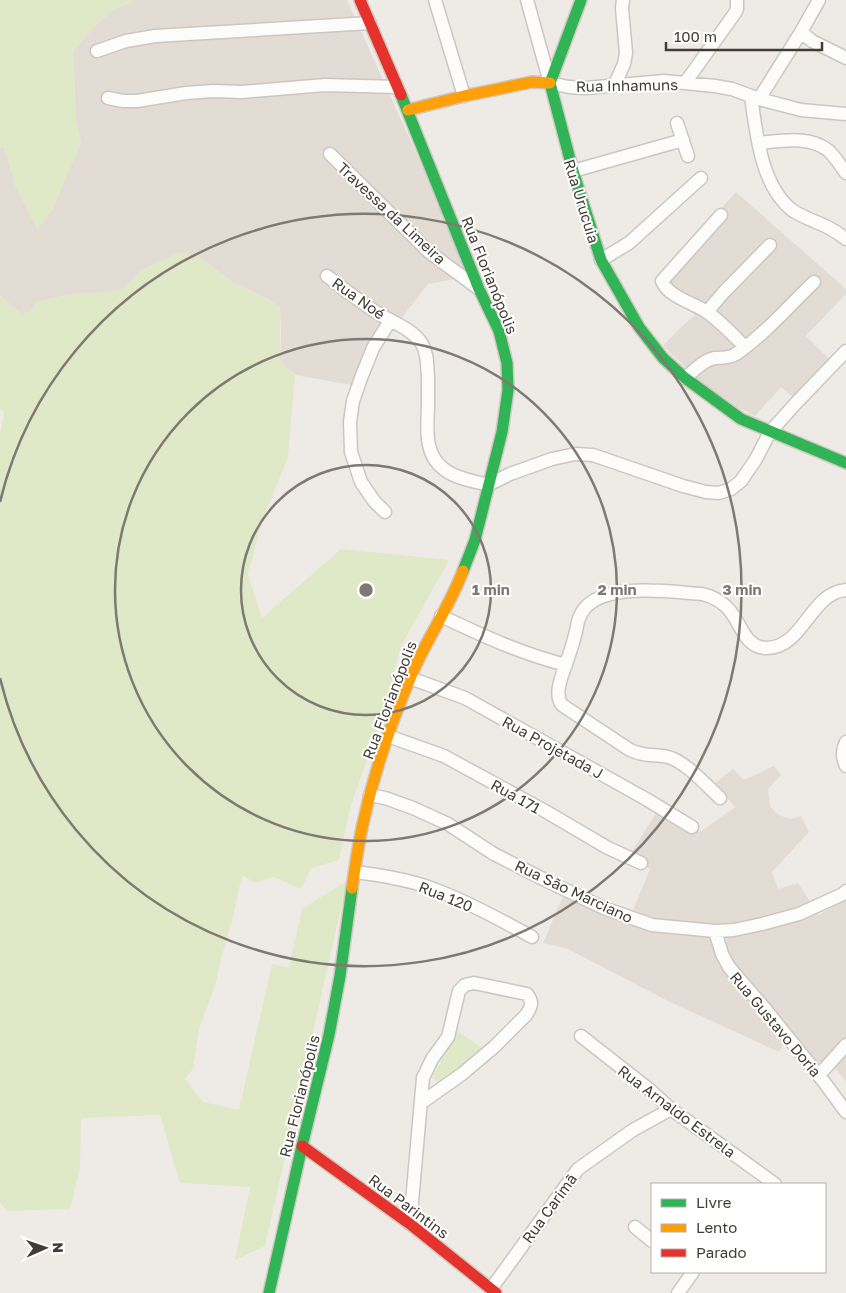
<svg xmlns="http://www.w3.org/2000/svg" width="846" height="1293" viewBox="0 0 846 1293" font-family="'Golos Text',sans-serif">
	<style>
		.residential { fill: #e2dcd4 }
		.green { fill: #dfe8c7 }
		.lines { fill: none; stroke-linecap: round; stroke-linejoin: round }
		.street-casing { stroke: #cac7c3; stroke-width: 15 }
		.fast-casing { stroke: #cfc9bf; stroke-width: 14 }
		.slow-casing { stroke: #cfc9bf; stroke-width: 14 }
		.jam-casing { stroke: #cfc9bf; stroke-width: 14 }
		.street { stroke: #fcfcfb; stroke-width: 12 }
		.fast { stroke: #30b455; stroke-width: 11 }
		.slow { stroke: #ff9f0a; stroke-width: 11 }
		.jam { stroke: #e5322d; stroke-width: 11 }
		.ring { fill: none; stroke: #7f7973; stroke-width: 2.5 }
		.labels { text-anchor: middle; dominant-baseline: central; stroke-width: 4; stroke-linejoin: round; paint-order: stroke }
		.street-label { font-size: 15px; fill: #433c34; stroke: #fff }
		.centre { fill: #7f7973; stroke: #fff; stroke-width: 2.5 }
		.ring-label { font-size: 15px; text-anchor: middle; font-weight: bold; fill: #7f7973; stroke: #fff; stroke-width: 4; stroke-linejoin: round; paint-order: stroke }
	</style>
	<rect width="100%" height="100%" fill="#eeebe7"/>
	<path class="residential" d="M133 0H347L420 162 465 269 450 280 428 284 393 329 370 348 352 385 295 375 280 361 281 334 280 308 268 299 234 283 196 255 142 270 123 289 96 293 71 294 37 302 30 312 22 314 0 296V148L4 146 15 185 37 229 52 210 81 142 76 121 73 51 94 27 113 10 133 2Z
		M736 192 846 289V294L806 336 830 360 795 399 781 387 755 416 737 407 702 382 663 346 677 331 697 313 674 300 655 281Z
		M774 766 781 775 768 789 770 807 779 815 790 819 801 816 809 832 772 872 778 889 798 883 819 915 846 899V1082L837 1070 815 1060 791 1031 779 1052 668 1001 566 948 543 943 564 894 628 922 650 869 630 855 656 813 700 832 735 807 715 783 733 769 744 780Z"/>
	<path class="green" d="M0 0H133V2L113 10 94 27 73 51 76 121 81 142 52 210 37 229 15 185 4 146 0 148Z
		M179 252 196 255 234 283 268 299 280 308V361L295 375 288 457 262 521 248 575 262 618 341 549 449 560 401 646 383 714 351 805 339 860 311 868 301 889 274 877 255 883 242 875 233 917 221 959 215 986 199 1029 193 1069 185 1079 203 1102 239 1110 272 964 289 968 302 909 347 881 265 1246 235 1260 250 1187 180 1183 160 1115 81 1118 80 1168 70 1209 7 1211 0 1202V434L4 412 0 409V296L22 314 30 312 37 302 71 294 96 293 123 289 142 270Z
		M458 1031 483 1049 439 1082 432 1078Z"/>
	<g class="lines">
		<g class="street-casing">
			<path id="street" d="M435 0 464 96
				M527 0 550 83 569 87 586 88 664 81 715 86 732 89 759 99 801 110 846 114
				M801 32 812 41 846 58
				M97 51 126 41 155 36 370 23
				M685 83 735 13 737 9V0
				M614 86 624 64 626 53 622 8 623 0
				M751 96C756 132 761 186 792 210 799 215 807 218 816 222 827 226 837 232 846 239
				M108 98 123 101H137L186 93 213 91 242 92 325 85 397 87
				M759 99 801 32 819 0
				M677 123 688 156
				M759 143C781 141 810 135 829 151 835 157 841 166 846 173
				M330 154 429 252 479 289
				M573 171 683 140
				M721 215 662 281C668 297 694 303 707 312 720 321 734 336 745 347
				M601 260 629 243 701 178
				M327 276C343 288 359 301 376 312 391 322 412 328 422 344 428 354 427 366 428 377 428 387 428 397 428 407 427 430 424 455 445 470 457 479 474 481 488 485L510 474 552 459 575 454 593 455 683 486 706 492 719 493 731 489 741 481 756 459 770 432 797 402 846 351
				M707 312 723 293 770 245
				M685 378C694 371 702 361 714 358 722 357 728 359 736 354 765 334 789 306 814 282
				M385 512 374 501 361 482 351 452 350 422 353 401 361 378 373 348 390 321
				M441 616C481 635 522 654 566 665
				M410 678 465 698 646 799 692 827
				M388 736 444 756 545 811 608 848 641 863
				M846 742C842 750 842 758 846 766
				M370 795 385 798 413 808 448 824 494 854 547 881 604 908 652 925 715 931 734 930 762 924 799 914 843 894 846 891
				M720 798C706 785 686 762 668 757 654 754 645 757 630 750L562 705C553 693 563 674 567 661 570 652 573 644 575 635 577 629 577 622 580 616 595 580 670 592 702 594 715 597 726 604 733 615 742 628 747 648 767 648 804 647 810 593 846 590
				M355 872C380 875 406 879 431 888 466 901 499 919 532 937
				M715 931 722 954 729 967 766 1010 824 1082 846 1112
				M581 1036 651 1091 671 1109 775 1184
				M819 1075 846 1045
				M410 1224 423 1078 432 1059 448 1037 459 991 465 985 474 983 527 994C533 1002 532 1006 526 1015L494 1047 462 1074 421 1103
				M635 1227 652 1241
				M491 1289 578 1169 633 1130 671 1109
				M678 1293 693 1272"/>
		</g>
		<g class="fast-casing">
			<path id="fast" d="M550 83 573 171 601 260 639 327 663 358 685 378 741 419 846 463
				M550 83 581 0
				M401 95 479 289 499 331 507 363 508 390 502 432 475 540 463 571
				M269 1293 302 1146 329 1035 340 976 352 888"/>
		</g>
		<g class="slow-casing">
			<path id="slow" d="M408 110 464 96 532 82 550 83
				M352 888C355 868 358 847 362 828 373 776 390 725 411 676 426 640 449 608 463 571"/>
		</g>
		<g class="jam-casing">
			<path id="jam" d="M360 0 401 95
				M302 1146 410 1224 496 1293"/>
		</g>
		<use href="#street" class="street"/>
		<use href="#fast" class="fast"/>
		<use href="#slow" class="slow"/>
		<use href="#jam" class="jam"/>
	</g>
	<g class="ring">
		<circle cx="366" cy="590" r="125"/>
		<circle cx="366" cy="590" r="251"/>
		<path d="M0 502A376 376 0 1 1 0 678"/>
	</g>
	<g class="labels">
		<g class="street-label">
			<text transform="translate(627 85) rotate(-1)">Rua Inhamuns</text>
			<text transform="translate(582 201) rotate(73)">Rua Urucuia</text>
			<text transform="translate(392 213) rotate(43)">Travessa da Limeira</text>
			<text transform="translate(490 275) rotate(68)">Rua Florianópolis</text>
			<text transform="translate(359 298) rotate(35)">Rua Noé</text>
			<text transform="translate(389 700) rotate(-69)">Rua Florianópolis</text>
			<text transform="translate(553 747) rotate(29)">Rua Projetada J</text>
			<text transform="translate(516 796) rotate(29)">Rua 171</text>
			<text transform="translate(574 891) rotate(25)">Rua São Marciano</text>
			<text transform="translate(446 896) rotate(22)">Rua 120</text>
			<text transform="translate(776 1024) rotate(50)">Rua Gustavo Doria</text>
			<text transform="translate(299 1096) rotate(-76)">Rua Florianópolis</text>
			<text transform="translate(677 1111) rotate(37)">Rua Arnaldo Estrela</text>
			<text transform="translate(409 1206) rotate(37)">Rua Parintins</text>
			<text transform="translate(549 1208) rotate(-54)">Rua Carimã</text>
		</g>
	</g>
	<circle cx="366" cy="590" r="8" class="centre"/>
	<g class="ring-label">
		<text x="491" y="595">1 min</text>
		<text x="617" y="595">2 min</text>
		<text x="742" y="595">3 min</text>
	</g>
	<rect x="651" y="1183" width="175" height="90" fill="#ffffff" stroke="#b4b1ae"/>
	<rect x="661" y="1199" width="25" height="8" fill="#30b455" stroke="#b4b1ae"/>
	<text x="696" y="1208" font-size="15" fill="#433c34">Livre</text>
	<rect x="661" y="1224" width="25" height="8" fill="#ff9f0a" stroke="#b4b1ae"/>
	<text x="696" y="1233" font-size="15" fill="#433c34">Lento</text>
	<rect x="661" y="1249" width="25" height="8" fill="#e5322d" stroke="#b4b1ae"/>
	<text x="696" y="1258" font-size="15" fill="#433c34">Parado</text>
	<g transform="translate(45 1248) rotate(88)" stroke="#ffffff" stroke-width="4" paint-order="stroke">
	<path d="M0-4L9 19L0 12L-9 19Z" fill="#433c34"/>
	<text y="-8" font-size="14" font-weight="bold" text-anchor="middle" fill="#433c34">N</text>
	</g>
	<path d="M666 42v8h156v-8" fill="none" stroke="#433c34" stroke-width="2.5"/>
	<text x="674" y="42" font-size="15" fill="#433c34" stroke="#ffffff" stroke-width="4" paint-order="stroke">100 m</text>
</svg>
